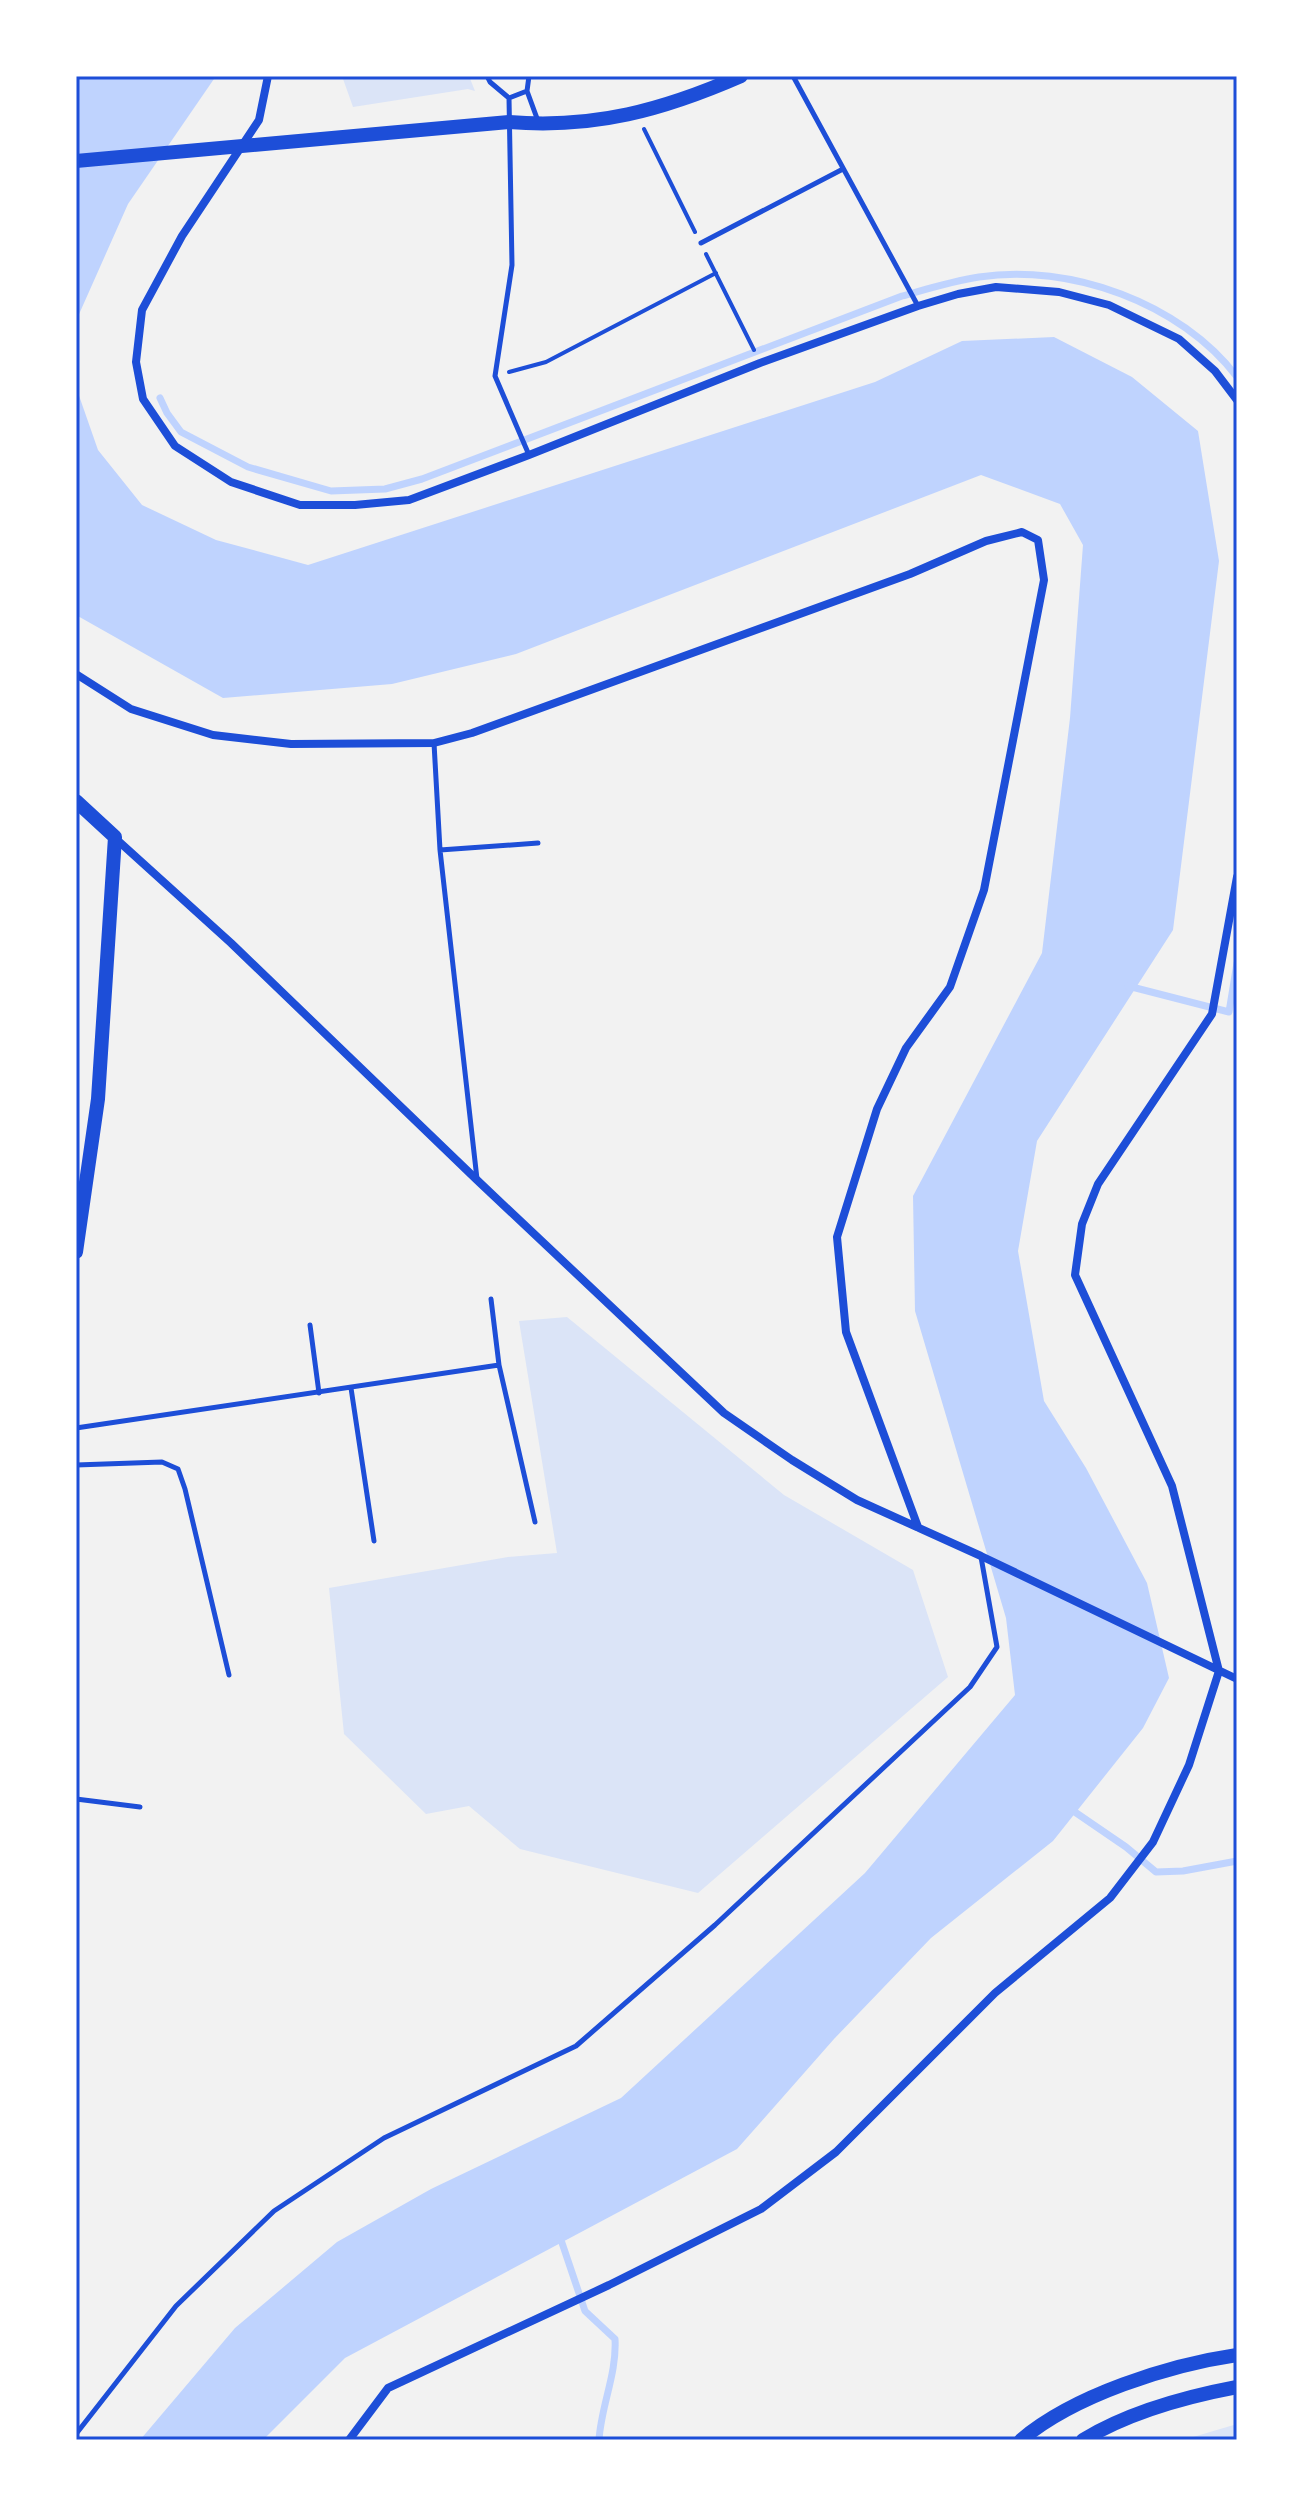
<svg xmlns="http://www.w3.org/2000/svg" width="1313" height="2516" viewBox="0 0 1313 2516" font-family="'Archivo Narrow',sans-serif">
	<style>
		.green { fill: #dbe4f7 }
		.water { fill: #bfd3fe }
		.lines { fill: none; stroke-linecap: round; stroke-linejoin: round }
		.stream { stroke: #bfd3fe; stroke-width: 7 }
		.path { stroke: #1d4ed8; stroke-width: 4 }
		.service { stroke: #1d4ed8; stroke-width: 5 }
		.minor { stroke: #1d4ed8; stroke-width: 8 }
		.tertiary { stroke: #1d4ed8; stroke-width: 14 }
		.secondary { stroke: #1d4ed8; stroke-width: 14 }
		.neatline { fill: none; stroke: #1d4ed8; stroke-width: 3 }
	</style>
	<rect width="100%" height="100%" fill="#f2f2f2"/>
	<path class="green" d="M342 76H469L475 91 468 89 353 107Z
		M567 1317 784 1495 913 1570 948 1677 698 1893 520 1849 469 1806 426 1814 344 1734 329 1588 508 1557 557 1553 519 1321Z
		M1237 2424V2440H1183Z"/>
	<path class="water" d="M76 76H216L128 204 76 321Z
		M1054 337 1132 377 1198 431 1219 561 1173 930 1037 1141 1018 1251 1044 1401 1086 1468 1147 1583 1169 1678 1143 1728 1053 1841 931 1938 834 2039 737 2149 345 2358 263 2440H140L235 2328 337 2242 431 2189 621 2098 865 1873 1015 1695 1006 1618 915 1311 913 1196 1042 953 1070 718 1083 545 1060 504 981 475 516 654 392 684 223 698 76 615V387L98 450 142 505 216 540 308 565 875 382 962 341Z"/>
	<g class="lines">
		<path class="stream" d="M160 398 167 413 181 432 248 467 331 491 385 489 422 479 902 296C927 289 953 281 979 277 1070 263 1181 303 1237 377
			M1128 986 1229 1012 1237 963
			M1069 1808 1126 1847 1156 1872 1183 1871 1237 1861
			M559 2234 585 2311 615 2339C617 2374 601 2406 599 2440"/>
		<path class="path" d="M644 129 695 232
			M706 254 754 350
			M509 372 546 362 716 273"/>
		<path class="service" d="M487 76 490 82 509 98 512 265 495 376 529 455
			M529 76 527 91 538 121
			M793 76 918 306
			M509 98 527 91
			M701 243 843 169
			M434 743 440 850 477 1179
			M440 850 538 843
			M491 1299 499 1365
			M310 1325 319 1393
			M351 1388 374 1541
			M76 1428 499 1365 535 1522
			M76 1465 162 1462 178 1469 185 1489 229 1675
			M76 1799 140 1807
			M76 2434 176 2306 274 2211 384 2138 576 2046 715 1925 970 1687 997 1647 981 1557"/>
		<path class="minor" d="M268 76 259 120 182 236 142 310 136 362 143 399 175 446 231 482 300 505H355L409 500 529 455 760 363 918 306 958 294 996 287 1059 292 1109 305 1179 339 1215 371 1237 400
			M76 674 131 709 213 735 291 744 434 743 472 733 910 574 986 541 1022 532 1038 540 1044 580 984 890 950 987 906 1048 877 1109 837 1237 846 1332 918 1527
			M115 838 231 943 477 1180 724 1413 792 1460 857 1500 981 1556 1237 1679
			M349 2440 388 2388 609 2285 761 2209 836 2152 995 1993 1110 1898 1153 1842 1189 1765 1219 1671 1172 1486 1075 1275 1082 1224 1098 1184 1212 1014 1237 877"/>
		<path class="tertiary" d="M76 161 509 122C594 129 663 110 741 76
			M1021 2440C1074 2395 1169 2365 1237 2355
			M1083 2440C1129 2412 1184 2397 1237 2387"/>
		<path class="secondary" d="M76 801 115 837 98 1099 76 1252"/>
	</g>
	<rect width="1313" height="2516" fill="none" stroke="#ffffff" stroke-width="156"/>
	<rect x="78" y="78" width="1157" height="2360" class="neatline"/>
</svg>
